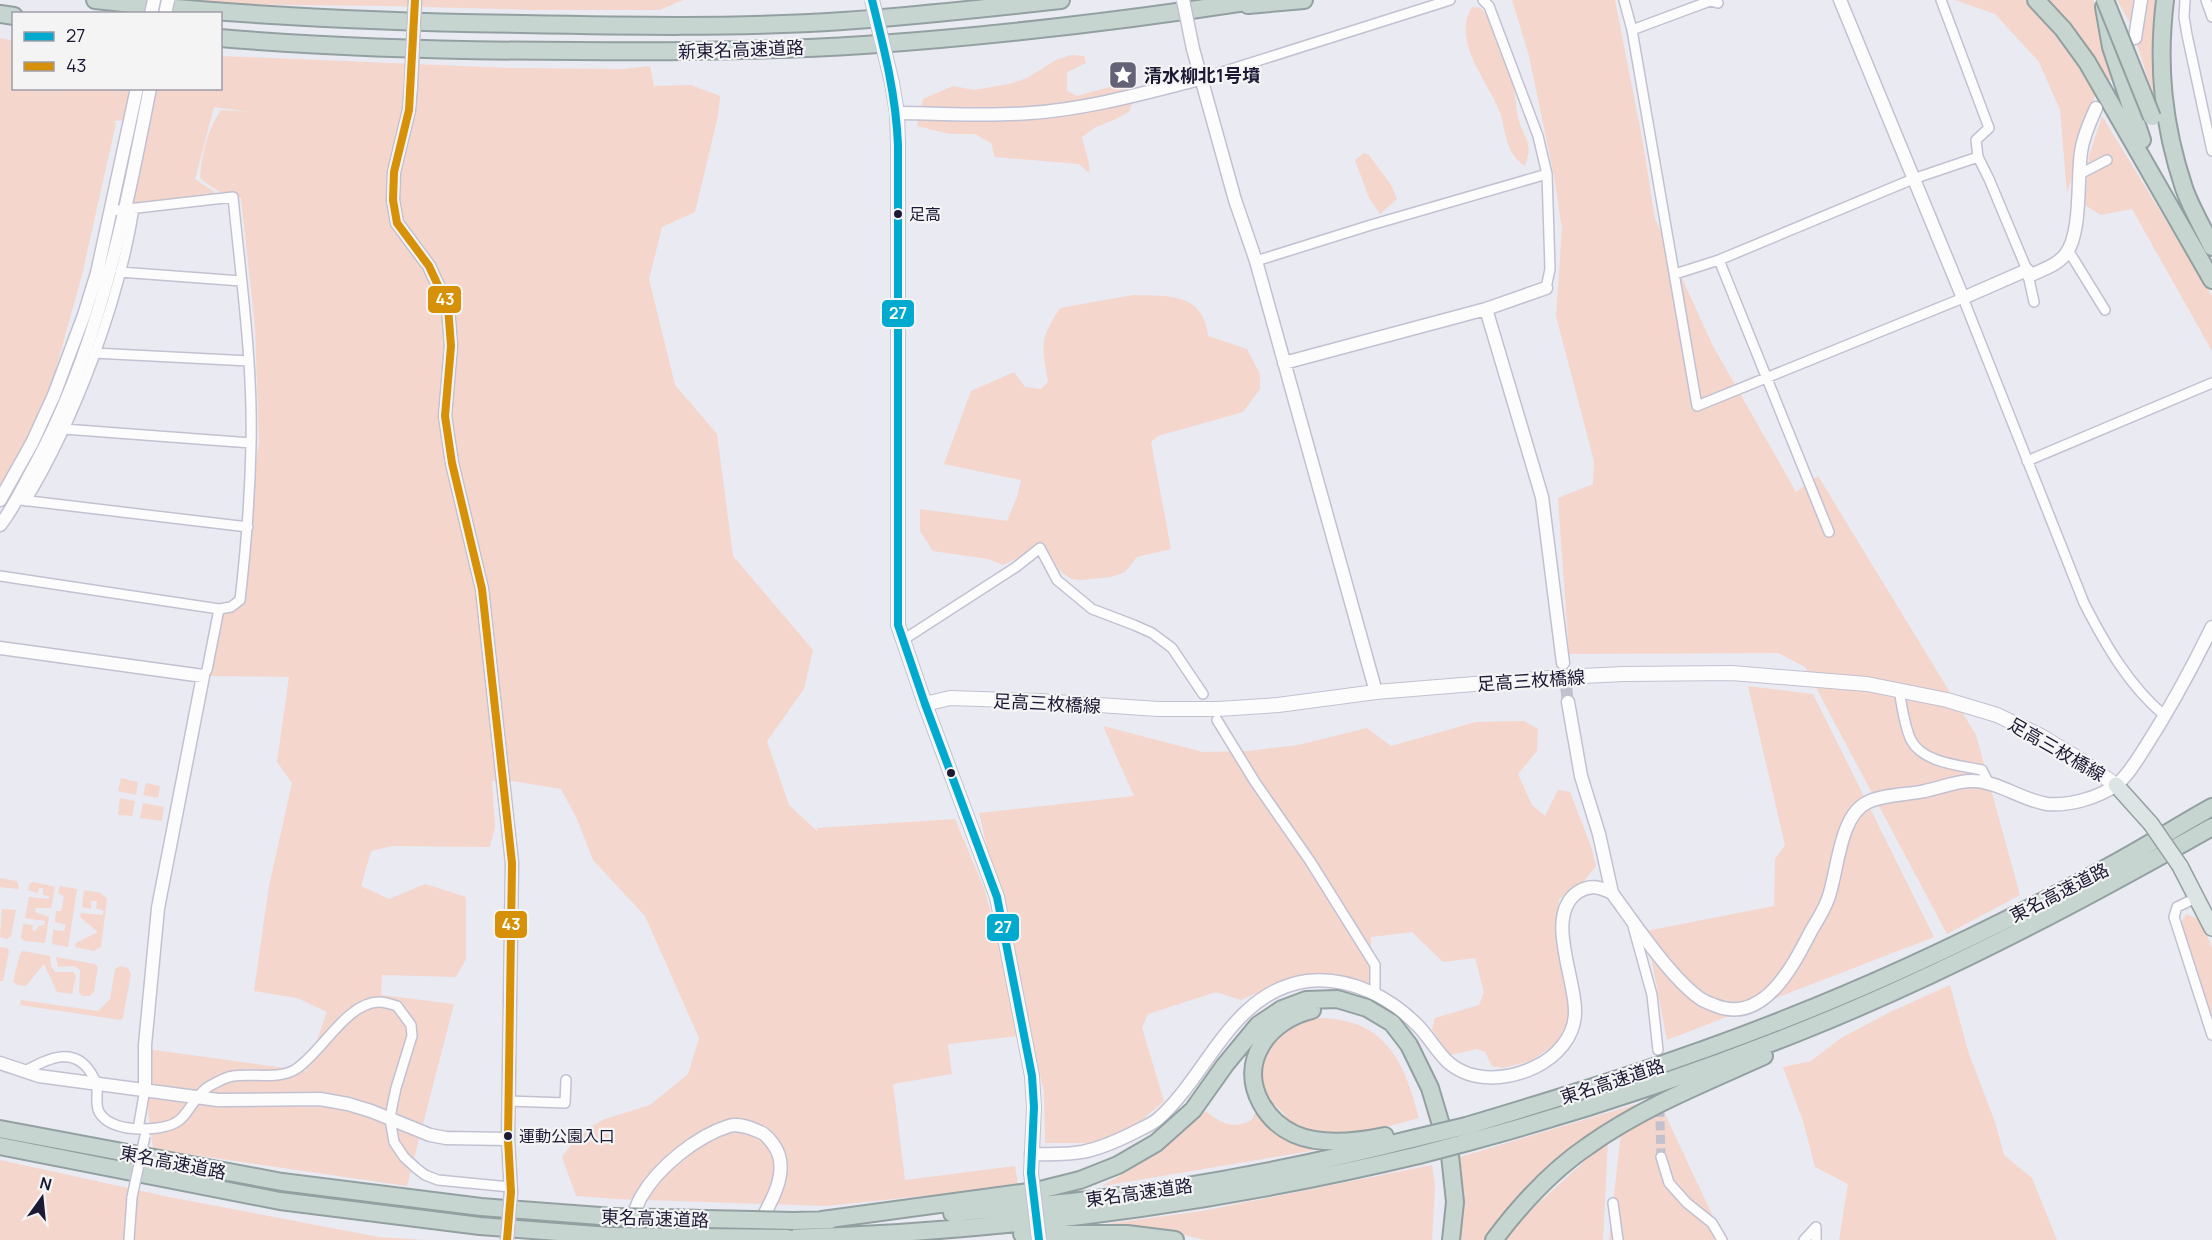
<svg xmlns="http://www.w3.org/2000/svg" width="2212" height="1240" viewBox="0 0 2212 1240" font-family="Manrope,'Noto Sans JP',sans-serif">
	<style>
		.green { fill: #f4d6cc }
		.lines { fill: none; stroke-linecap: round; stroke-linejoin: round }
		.minor-tunnel { stroke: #c1c0cc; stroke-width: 9; stroke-dasharray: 9 4.5; stroke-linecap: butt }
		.tertiary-tunnel { stroke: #c1c0cc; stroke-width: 12; stroke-dasharray: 12 6; stroke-linecap: butt }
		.minor-casing { stroke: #c2c1d2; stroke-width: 12 }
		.tertiary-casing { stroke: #c2c1d2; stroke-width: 15 }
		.secondary-casing { stroke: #c2c1d2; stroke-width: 16 }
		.primary-casing { stroke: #93a0a1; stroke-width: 18 }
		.motorway-casing { stroke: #93a0a1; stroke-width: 20 }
		.minor { stroke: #fcfcfd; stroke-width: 9 }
		.tertiary { stroke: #fcfcfd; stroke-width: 12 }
		.secondary { stroke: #fcfcfd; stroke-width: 14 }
		.primary { stroke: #dce5e3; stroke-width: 15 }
		.motorway { stroke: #c7d5d1; stroke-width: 16 }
		.minor-bridge-casing { stroke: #c2c1d2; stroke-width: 12; stroke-linecap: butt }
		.tertiary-bridge-casing { stroke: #c2c1d2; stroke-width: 15; stroke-linecap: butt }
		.secondary-bridge-casing { stroke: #c2c1d2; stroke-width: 16; stroke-linecap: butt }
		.primary-bridge-casing { stroke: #93a0a1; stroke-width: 18; stroke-linecap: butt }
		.motorway-bridge-casing { stroke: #93a0a1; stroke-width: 20; stroke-linecap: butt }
		.minor-bridge { stroke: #fcfcfd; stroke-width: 9 }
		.tertiary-bridge { stroke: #fcfcfd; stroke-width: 12 }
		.secondary-bridge { stroke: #fcfcfd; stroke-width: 14 }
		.primary-bridge { stroke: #dce5e3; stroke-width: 15 }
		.motorway-bridge { stroke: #c7d5d1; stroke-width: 16 }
		.bus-1-casing { stroke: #f4f4f4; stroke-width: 12 }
		.bus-2-casing { stroke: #f4f4f4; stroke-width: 12 }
		.bus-1 { stroke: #00a9ce; stroke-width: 8 }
		.bus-2 { stroke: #d69108; stroke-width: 8 }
		.bus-dot { fill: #1c1935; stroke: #f4f4f4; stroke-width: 2 }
		.labels { text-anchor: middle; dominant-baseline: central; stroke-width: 4.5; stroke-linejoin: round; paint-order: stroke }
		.bus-label { font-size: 16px; fill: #1c1935; stroke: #f4f4f4; text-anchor: start }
		.street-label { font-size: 18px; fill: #1c1935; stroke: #f4f4f4 }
		.poi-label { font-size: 18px; font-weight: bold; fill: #1c1935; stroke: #f4f4f4; text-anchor: start }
		.line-badge { stroke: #f4f4f4; stroke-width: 2 }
		.badge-label { font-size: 16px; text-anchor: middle; font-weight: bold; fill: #fff }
	</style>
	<rect width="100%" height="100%" fill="#eaeaf2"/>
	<path class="green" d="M163 0H683L660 10H533L388 6 223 4Z
		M1512 0H1615L1643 143 1655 219 1713 346 1796 492 1818 476 1976 735 2020 895 1947 934 1805 667 1778 653 1569 654 1558 498 1593 484 1594 461 1556 316 1562 229 1554 176 1529 56Z
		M1955 0H2027L2084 72 2095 95 2067 194 2060 110 2039 62 1995 14Z
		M2038 0H2093L2105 31 2111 80 2104 82Z
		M2117 0H2160L2157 106 2130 23Z
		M1472 7 1481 8C1498 31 1509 62 1514 90 1516 99 1516 109 1518 118 1524 140 1534 141 1525 166 1504 153 1507 131 1499 110 1487 80 1451 40 1472 7Z
		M0 38 13 41 14 88 45 89 49 92 47 89 220 88 221 56 513 68 624 69 650 66 654 86 691 85 720 96 718 116 695 212 662 227 649 279 675 385 717 434 733 556 813 650 804 689 767 741 789 805 818 832 817 828 955 819 984 888 999 941 1019 1036 948 1044 952 1074 893 1084 905 1180 1015 1166 1018 1186 826 1206 617 1199 576 1196 562 1157 580 1133 605 1119 650 1105 688 1074 699 1038 645 916 593 860 577 819 561 789 512 781H492L495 827 490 847 392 846 371 851 361 886 389 899 425 884 466 897V959L456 977 382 975 381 995 454 1004 407 1186 153 1149 145 1089 147 1049 306 1071 327 1012 297 998 254 991 269 886 292 783 277 762 289 677 203 676 216 621 240 600 249 508 259 442 255 326 241 198C224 196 212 188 200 178 202 154 207 130 221 110L250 112 214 107 195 179 222 197 126 209 131 120 113 121 116 123 82 275 47 401 0 495Z
		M1071 55 1084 56 1086 63 1067 72V91L1077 96 1113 86 1132 87 1135 97 1129 112 1114 120 1096 127 1082 137C1084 148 1091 164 1089 173L1079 164 995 157 991 143 975 134H950L917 126 923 99 953 86 974 90 1009 84 1027 78 1056 60Z
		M2102 116 2212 296V351L2132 209 2101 215 2085 205 2089 156Z
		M1364 153 1369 155 1391 185 1397 199 1380 214 1369 198 1355 160Z
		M1133 295C1167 296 1204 292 1208 336L1247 349 1260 374V389L1243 412 1158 436 1151 442 1171 549 1137 557 1125 572 1111 577 1082 580 1071 579 1059 570 1044 545 1003 565 988 559 933 551 920 531V509L1007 521 1017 497 1021 480 944 464 971 391 1014 372 1025 387 1041 389 1048 382C1042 345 1039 340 1060 308Z
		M1748 686 1813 694 1934 937 1667 1040 1646 931 1774 906 1775 859 1785 845Z
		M1524 721 1538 729 1537 751 1518 774 1532 805 1545 816 1558 790 1570 792 1592 849 1596 866 1584 881 1559 899 1557 918 1571 1010 1562 1039 1531 1061 1503 1068 1492 1066 1485 1052 1477 1049 1450 1055 1432 1030 1435 1018 1479 1005 1484 992 1475 958 1443 962 1412 932 1371 937V986L1302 974 1241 1000 1216 992 1148 1014 1142 1028 1164 1101 1134 1127 1092 1143H1045L1044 1091 979 813 1134 796 1103 726 1203 752 1248 751 1298 745 1367 728 1391 746 1476 722Z
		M121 778 138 782 136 795 118 791Z
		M146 783 160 786 158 798 143 795Z
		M120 798 135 801 132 816 118 815Z
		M143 803 164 807 162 821 140 818Z
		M0 878 17 881 19 888 17 889 0 887Z
		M34 882 55 887 51 908H36L35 912 49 917 45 943 25 941 21 938 23 924 33 925 32 930 36 931 38 926 44 925 45 921 25 918 29 897 49 899V896L43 895V888H39L38 893 28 890 30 883Z
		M60 886 77 889 68 947 52 944 53 930 64 931 66 925 55 922 56 911H61L64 896 58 893Z
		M84 890 101 893 107 899 101 947 94 951 75 947 76 943 98 932 80 917 81 913 102 915 104 911 96 908 97 901H91V909L82 907Z
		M2 909 16 910 11 936 7 939 0 937Z
		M2186 914 2201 920 2212 948V1028L2181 923Z
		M0 947 7 948 9 951 3 981H0Z
		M23 951 50 956 51 966 55 972H73L76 976 72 994 57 992 44 964 26 986 18 985 13 982 20 954Z
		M56 957 95 964 98 967 94 991 90 996H83L79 993 80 970 74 966 58 967Z
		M120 966 128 968 131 974 123 1017 121 1020 20 1005 21 1000 98 1011 110 999 115 969Z
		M1950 985 1968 1051 1995 1122 2004 1155 2032 1178 2057 1240H1839L1848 1184 1815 1167 1803 1121 1783 1067 1811 1061 1841 1038 1890 1012Z
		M1317 1018C1385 1018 1404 1060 1419 1118 1373 1131 1336 1141 1289 1124 1285 1108 1273 1108 1266 1096 1264 1091 1263 1083 1263 1077 1261 1044 1289 1026 1317 1018Z
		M1640 1103 1606 1122 1547 1169 1486 1240H1459C1464 1212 1462 1186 1457 1158Z
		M1205 1111C1223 1123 1230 1130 1252 1120L1255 1113 1264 1120 1276 1134 1328 1148 1102 1186C1139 1165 1175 1142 1205 1111Z
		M1664 1112 1724 1240H1609L1621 1133Z
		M1608 1140 1603 1240H1502L1510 1229Z
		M0 1160 169 1197 379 1237 426 1240H0Z
		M1432 1165 1435 1187 1432 1240H1205L1167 1231 1099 1225 1202 1211Z"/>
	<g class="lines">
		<path class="minor-tunnel" d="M1659 1081 1661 1157"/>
		<path class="tertiary-tunnel" d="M1564 670 1568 702"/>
		<g class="minor-casing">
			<path id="minor" d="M1483 0 1489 6 1538 136 1547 174 1550 269 1546 288
				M1624 0 1632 30 1697 406 1963 298 2084 603C2105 644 2129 686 2165 716
				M1941 0 1989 128 1976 140 1978 157 1989 179 2027 270 2034 302
				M2185 0 2184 17 2187 35 2212 151
				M2206 0 2212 17
				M1632 30 1710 1 1718 3
				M1200 79 1450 0
				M2078 175 2107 160
				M111 211 233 197C241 279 253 362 251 445 250 497 246 548 240 600L231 607 219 609 207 670 203 676
				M2068 250 2105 310
				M1719 260 1829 532
				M1256 261 1371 225 1547 174
				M120 272 241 281
				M1675 274 1719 260 1913 179 1978 157
				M94 353 249 361
				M64 429 251 443
				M2027 461 2212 383
				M21 500 248 527
				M26 501C76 418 119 303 134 208
				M0 576 219 609
				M903 640 1016 567 1040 548 1057 580 1092 609 1134 625 1152 633 1172 648 1203 694
				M1899 690C1902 706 1904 725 1911 740 1923 763 1959 765 1982 770L1989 784
				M1217 720 1255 782 1310 861 1375 965V992
				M2198 897 2177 907 2174 917 2212 1035
				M1633 926 1652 995 1658 1050
				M23 1072C46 1060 73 1044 91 1073 93 1077 96 1081 97 1085 98 1093 95 1105 99 1112 111 1133 157 1132 175 1123 188 1117 193 1097 208 1087 215 1083 225 1077 233 1076 252 1073 279 1080 296 1069 322 1052 347 1002 379 1002 384 1002 391 1004 397 1006L411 1025 412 1036 396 1088 392 1107 390 1119 394 1142 404 1157 416 1168 425 1175 438 1180 511 1187
				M508 1101 565 1103 566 1080
				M138 1129 145 1089
				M1661 1157 1669 1183 1687 1203 1712 1223 1722 1240
				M1613 1203 1618 1240
				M129 1240 132 1197
				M1804 1240 1816 1227V1240"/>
		</g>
		<g class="tertiary-casing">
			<path id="tertiary" d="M1840 0 1963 298 2027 270 2029 276C2041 270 2056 266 2065 255 2082 235 2077 179 2081 152 2083 136 2090 122 2096 108
				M2135 38 2141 0
				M1193 49 1235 200 1256 261 1376 692
				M411 86 409 110 394 172 393 200 397 223 429 266 448 307 451 346 445 416 452 463 482 589 512 863 508 1139 511 1192
				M897 113C941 113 986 117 1030 113 1088 109 1144 93 1200 79
				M1486 309 1542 497 1563 663
				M1284 363 1486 309 1546 288
				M0 500 32 443 54 395 84 315 97 273 137 88
				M0 525C13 509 22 489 32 471 98 352 124 220 150 88
				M0 648 203 676 158 908 145 1045V1089
				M1568 702 1581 776 1599 834 1612 893
				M0 1063 39 1076 218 1100 320 1099 348 1104 371 1111 430 1135 446 1138 508 1139
				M1031 1154C1076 1155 1090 1154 1131 1134 1140 1129 1151 1125 1158 1119 1209 1074 1231 992 1307 981 1350 976 1392 998 1420 1028 1430 1039 1438 1053 1449 1063 1473 1083 1508 1080 1535 1067 1556 1057 1575 1037 1575 1012 1576 979 1544 915 1578 892 1590 884 1600 887 1612 893 1635 924 1668 974 1698 997 1703 1001 1709 1003 1714 1005 1763 1026 1793 966 1811 931 1817 921 1824 910 1828 899 1838 872 1839 815 1868 802 1885 794 1907 795 1925 791 1941 788 1958 780 1974 781 1999 782 2022 800 2047 804 2069 806 2098 798 2116 785 2128 776 2138 758 2146 746 2171 707 2192 668 2212 627
				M626 1240C631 1226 634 1209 641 1197 658 1167 697 1136 729 1126 739 1123 751 1128 760 1132 766 1134 769 1139 773 1144 792 1169 771 1202 759 1224"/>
		</g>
		<g class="secondary-casing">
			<path id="secondary" d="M892 83 897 113 898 145V625L925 704 997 897 1032 1076 1034 1107 1031 1173
				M925 704 950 698 1040 701 1158 709H1218L1278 705 1376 692 1561 677 1624 674 1732 673 1867 684 1947 700 1997 715 2041 736 2076 757 2116 785"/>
		</g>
		<g class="primary-casing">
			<path id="primary" d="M2116 785 2151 824
				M2180 866 2212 928"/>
		</g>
		<g class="motorway-casing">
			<path id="motorway" d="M95 0C237 16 379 22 522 24 629 26 736 28 843 21 916 16 988 8 1061 0
				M2036 0 2063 29 2087 62 2212 280
				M2165 0C2157 66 2163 125 2184 188 2191 208 2203 228 2212 247
				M1248 5 1304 0
				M2104 7 2111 47 2142 140
				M0 14 14 16
				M220 38C339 48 457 51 576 51 672 52 768 51 864 45 996 36 1128 20 1259 0
				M1312 1010C1269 1020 1238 1061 1261 1103 1269 1118 1279 1127 1294 1134 1321 1146 1356 1142 1385 1136
				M1466 1126C1573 1094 1680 1061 1785 1019 1895 976 2002 924 2106 868 2142 849 2176 827 2212 807
				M0 1129 282 1182 481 1207 613 1217
				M1468 1142C1580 1112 1691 1075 1799 1032 1942 975 2078 903 2212 827
				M0 1146 280 1201 480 1226 610 1236
				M952 1213C995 1209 1037 1206 1080 1201 1193 1188 1305 1166 1416 1138
				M822 1220 1036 1191 1080 1180 1118 1165 1156 1143 1193 1110 1225 1065 1258 1025 1282 1009 1306 1000 1337 999 1367 1008 1392 1023 1409 1045 1430 1088 1450 1155 1455 1202 1451 1240
				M793 1221 831 1220
				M1022 1234H1127L1175 1240
				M787 1238C1003 1232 1209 1205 1419 1155
				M1494 1240C1521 1204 1551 1171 1588 1146 1641 1108 1704 1083 1764 1056"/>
		</g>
		<use href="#minor" class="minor"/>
		<use href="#tertiary" class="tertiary"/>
		<use href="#secondary" class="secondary"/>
		<use href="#primary" class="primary"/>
		<use href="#motorway" class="motorway"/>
		<g class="minor-bridge-casing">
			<path id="minor-bridge" d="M132 1197 145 1136"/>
		</g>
		<g class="tertiary-bridge-casing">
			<path id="tertiary-bridge" d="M1183 0 1193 49
				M151 14 154 0
				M165 14 168 0
				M411 86 415 0
				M507 1240 511 1192"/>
		</g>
		<g class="secondary-bridge-casing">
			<path id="secondary-bridge" d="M872 0 892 83
				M1031 1173 1039 1240"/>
		</g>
		<g class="primary-bridge-casing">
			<path id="primary-bridge" d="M2151 824 2180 866"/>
		</g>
		<g class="motorway-bridge-casing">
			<path id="motorway-bridge" d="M2105 0 2152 117
				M1416 1138 1466 1126
				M1419 1155 1468 1142
				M613 1217 793 1221
				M610 1236 787 1238"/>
		</g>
		<use href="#minor-bridge" class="minor-bridge"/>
		<use href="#tertiary-bridge" class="tertiary-bridge"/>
		<use href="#secondary-bridge" class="secondary-bridge"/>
		<use href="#primary-bridge" class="primary-bridge"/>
		<use href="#motorway-bridge" class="motorway-bridge"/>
		<g class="bus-1-casing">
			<path id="bus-1" d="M872 0C884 48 896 95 898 145V625L925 704 997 897 1032 1076 1034 1107 1031 1173 1039 1240"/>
		</g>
		<g class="bus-2-casing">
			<path id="bus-2" d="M415 0 409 110 394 172 393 200 397 223 429 266 448 307 451 346 445 416 452 463 482 589 512 863 508 1139 511 1192 507 1240"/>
		</g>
		<use href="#bus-1" class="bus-1"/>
		<use href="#bus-2" class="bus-2"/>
	</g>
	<defs>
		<g id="sight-square" transform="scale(1.5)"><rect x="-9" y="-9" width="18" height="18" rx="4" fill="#646277" stroke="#f4f4f4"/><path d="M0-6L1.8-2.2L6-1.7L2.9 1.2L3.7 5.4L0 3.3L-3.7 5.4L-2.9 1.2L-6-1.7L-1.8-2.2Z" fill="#fff"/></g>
	</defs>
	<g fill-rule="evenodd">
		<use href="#sight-square" x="1123" y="75"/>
	</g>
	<g class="bus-dot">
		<circle cx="898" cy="214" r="5"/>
		<circle cx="951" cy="773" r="5"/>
		<circle cx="508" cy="1136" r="5"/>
	</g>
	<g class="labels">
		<g class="bus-label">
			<text x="909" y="214">足高</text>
			<text x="519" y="1136">運動公園入口</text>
		</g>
		<g class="street-label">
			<text transform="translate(741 49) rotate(-2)">新東名高速道路</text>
			<text transform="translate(1531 680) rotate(-4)">足高三枚橋線</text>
			<text transform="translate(1047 703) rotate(3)">足高三枚橋線</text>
			<text transform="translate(2057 749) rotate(30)">足高三枚橋線</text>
			<text transform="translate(2059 892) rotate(-27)">東名高速道路</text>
			<text transform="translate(1612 1081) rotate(-18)">東名高速道路</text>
			<text transform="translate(173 1162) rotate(11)">東名高速道路</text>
			<text transform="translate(1139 1192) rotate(-8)">東名高速道路</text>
			<text transform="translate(655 1218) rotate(2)">東名高速道路</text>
		</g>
		<g class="poi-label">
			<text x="1144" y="75">清水柳北1号墳</text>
		</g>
	</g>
	<g class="line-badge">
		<rect x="427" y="285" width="35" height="29" rx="6" fill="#d69108"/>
		<rect x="881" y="299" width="34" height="29" rx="6" fill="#00a9ce"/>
		<rect x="494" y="910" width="34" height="29" rx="6" fill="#d69108"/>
		<rect x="986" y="913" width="34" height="29" rx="6" fill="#00a9ce"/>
	</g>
	<g class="badge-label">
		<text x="445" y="305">43</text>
		<text x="898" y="319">27</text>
		<text x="511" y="930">43</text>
		<text x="1003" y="933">27</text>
	</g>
	<rect x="12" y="12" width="210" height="78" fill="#f4f4f4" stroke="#9e9ca8" stroke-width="1.5"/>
	<rect x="24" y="32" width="30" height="9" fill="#00a9ce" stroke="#9e9ca8" stroke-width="1.5"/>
	<text x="66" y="42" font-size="18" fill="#1c1935">27</text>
	<rect x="24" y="62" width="30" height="9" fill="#d69108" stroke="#9e9ca8" stroke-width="1.5"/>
	<text x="66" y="72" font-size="18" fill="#1c1935">43</text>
	<g transform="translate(42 1198) rotate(15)" stroke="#f4f4f4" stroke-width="4.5" paint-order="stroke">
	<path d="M0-4.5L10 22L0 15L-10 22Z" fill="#1c1935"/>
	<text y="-9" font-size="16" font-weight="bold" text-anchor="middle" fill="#1c1935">N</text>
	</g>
</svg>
